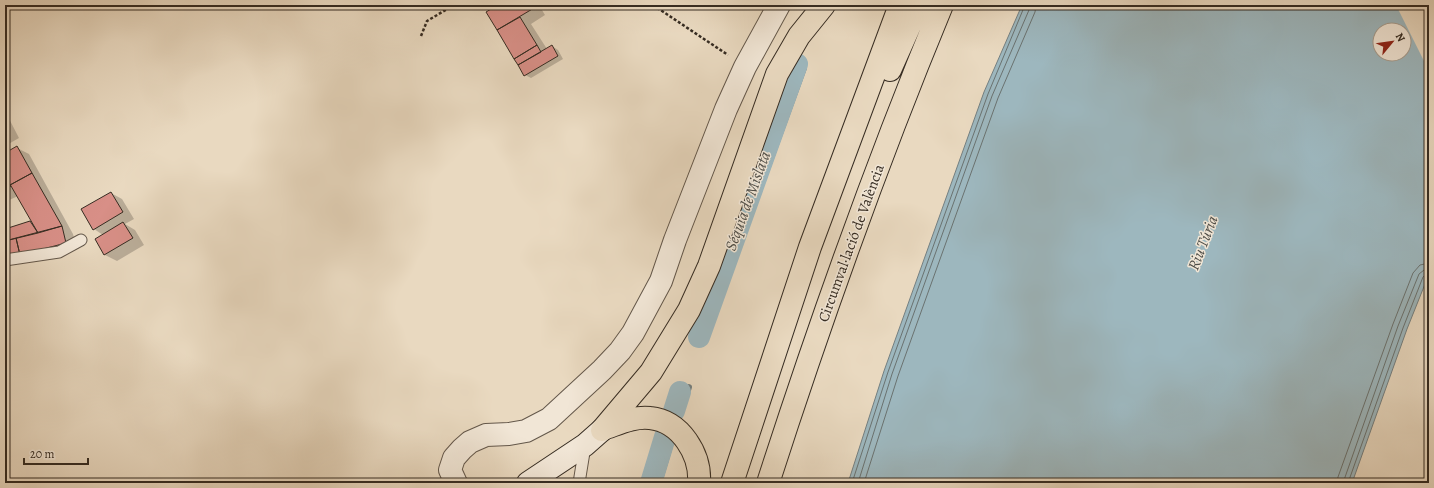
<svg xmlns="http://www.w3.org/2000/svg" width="1434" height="488" viewBox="0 0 1434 488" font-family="Alegreya,serif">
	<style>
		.water { fill: #9db7be; stroke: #747f80; fill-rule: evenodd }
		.pier { fill: #e9d9c0 }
		.shadow { fill: #0003 }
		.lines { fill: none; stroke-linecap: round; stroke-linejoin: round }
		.shore { stroke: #6a7270; stroke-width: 1 }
		.stream { stroke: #747f80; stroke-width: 6 }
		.canal { stroke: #9db7be; stroke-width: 22 }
		.building { fill: #d88f87; stroke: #362c22 }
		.lane-casing { stroke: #63574a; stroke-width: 13 }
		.street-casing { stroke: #63574a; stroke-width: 24 }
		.secondary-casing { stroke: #362c22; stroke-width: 24 }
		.highway-casing { stroke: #362c22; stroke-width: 24 }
		.path { stroke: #362c22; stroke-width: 2.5; stroke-dasharray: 3 2; stroke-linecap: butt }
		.lane { stroke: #f1e6d6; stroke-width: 11 }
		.street { stroke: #f1e6d6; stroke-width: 22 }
		.secondary { stroke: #f1e6d6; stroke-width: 22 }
		.highway { stroke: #e9d9c0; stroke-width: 22 }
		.labels { text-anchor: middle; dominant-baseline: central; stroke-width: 3; stroke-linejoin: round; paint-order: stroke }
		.street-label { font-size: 15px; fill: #362c22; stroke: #f1e6d6 }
		.water-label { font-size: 16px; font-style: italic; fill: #504f49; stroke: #f1e6d6 }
	</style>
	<rect width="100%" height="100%" fill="#e9d9c0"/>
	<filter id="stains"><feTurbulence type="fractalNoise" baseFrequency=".005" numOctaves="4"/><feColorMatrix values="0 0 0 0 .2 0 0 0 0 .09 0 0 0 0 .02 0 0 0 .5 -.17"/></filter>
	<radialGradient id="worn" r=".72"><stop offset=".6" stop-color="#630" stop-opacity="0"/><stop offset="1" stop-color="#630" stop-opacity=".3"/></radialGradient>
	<path class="water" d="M1022 5H1429V274L1407 329 1352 483H848L884 371 984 92ZM1380 30H1404V54H1380Z"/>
	<path class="pier" d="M1396 5H1429V71Z"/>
	<path class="shadow" d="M500 5H539L545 15 531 24 547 49 552 46 558 50 563 59 531 78 525 75 487 12Z
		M5 111 19 138 5 146Z
		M17 148 29 154 73 234 77 249 33 261 5 255V231L30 222 34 224 18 196 5 202V154Z
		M111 193 122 199 134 219 125 224 135 230 144 245 117 261 105 255 96 239 103 235 94 229Z"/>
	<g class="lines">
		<path class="shore" d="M852 483 888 372 988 94 1025 5
			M858 483 892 374 992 96 1029 10 1030 5
			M864 483 898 376 998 98 1035 12 1036 5
			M1337 483 1338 477 1393 324 1413 273 1420 265 1429 263
			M1343 483 1398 326 1419 274 1424 270 1429 269
			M1348 483 1403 328 1423 277 1426 274H1429"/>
		<path class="stream" d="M705 339 804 68
			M680 415 689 387
			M659 483 671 443"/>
		<path class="canal" d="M699 337 797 64
			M674 411 680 392
			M651 483 665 437"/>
	</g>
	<path class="building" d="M498 5H532L534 8 497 30 486 12Z
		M520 17 537 45 514 59 497 30Z
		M537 45 541 52 518 65 514 59Z
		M552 45 558 56 524 76 518 65Z
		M17 146 32 173 10 185 5 176V153Z
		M32 173 62 226 38 233 11 186 10 185Z
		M5 176 11 186 5 190Z
		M111 192 123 212 93 230 81 209Z
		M30 221 38 233 5 241V229Z
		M123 222 133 238 104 255 95 239Z
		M62 226 66 243 20 255 16 238Z
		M16 238 20 255 5 253V241Z"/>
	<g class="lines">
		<g class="lane-casing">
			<path id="lane" d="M5 260 59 252 81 240
				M579 483 585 446"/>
		</g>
		<g class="street-casing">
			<path id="street" d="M456 483 450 470 454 458 462 449 470 442 486 435 509 434 526 431 549 419 602 370 620 351 633 333 661 281 675 240 726 109 745 67 779 5"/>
		</g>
		<g class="secondary-casing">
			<path id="secondary" d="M528 483 585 445 602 430"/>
		</g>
		<g class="highway-casing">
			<path id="highway" d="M890 70 919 5
				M603 429C618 424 634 416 650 418 681 421 701 455 699 483
				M602 430 651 372 689 310 709 266 777 74 799 36 824 5
				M732 483 810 247 900 5
				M768 483C820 322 877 162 942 5"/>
		</g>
		<path class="path" d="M653 5 728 55
			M421 36 427 21 454 5"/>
		<use href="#lane" class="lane"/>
		<use href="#street" class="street"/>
		<use href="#secondary" class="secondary"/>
		<use href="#highway" class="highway"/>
	</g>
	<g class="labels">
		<g class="street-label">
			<text transform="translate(851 243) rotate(-70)">Circumval·lació de València</text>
		</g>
		<g class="water-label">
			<text transform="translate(748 201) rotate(-70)">Séquia de Mislata</text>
			<text transform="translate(1203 243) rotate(-69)">Riu Túria</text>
		</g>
	</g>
	<rect width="1434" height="488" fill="none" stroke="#e9d9c0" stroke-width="20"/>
	<rect x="6" y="6" width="1422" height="476" fill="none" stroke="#362c22" stroke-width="2"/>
	<rect x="10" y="10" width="1414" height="468" fill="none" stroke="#362c22"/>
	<g transform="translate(1392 42) rotate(61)"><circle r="19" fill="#f1e6d6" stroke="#a69c8e"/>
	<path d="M0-3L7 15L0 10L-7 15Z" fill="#8f2418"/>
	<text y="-6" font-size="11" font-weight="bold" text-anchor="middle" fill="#362c22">N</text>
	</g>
	<path d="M24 458v6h64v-6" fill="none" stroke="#362c22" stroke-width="2"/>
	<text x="30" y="458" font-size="12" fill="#362c22" stroke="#f1e6d6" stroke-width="3" paint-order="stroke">20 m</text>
	<rect width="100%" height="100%" filter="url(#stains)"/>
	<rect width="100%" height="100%" fill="url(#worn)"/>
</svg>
